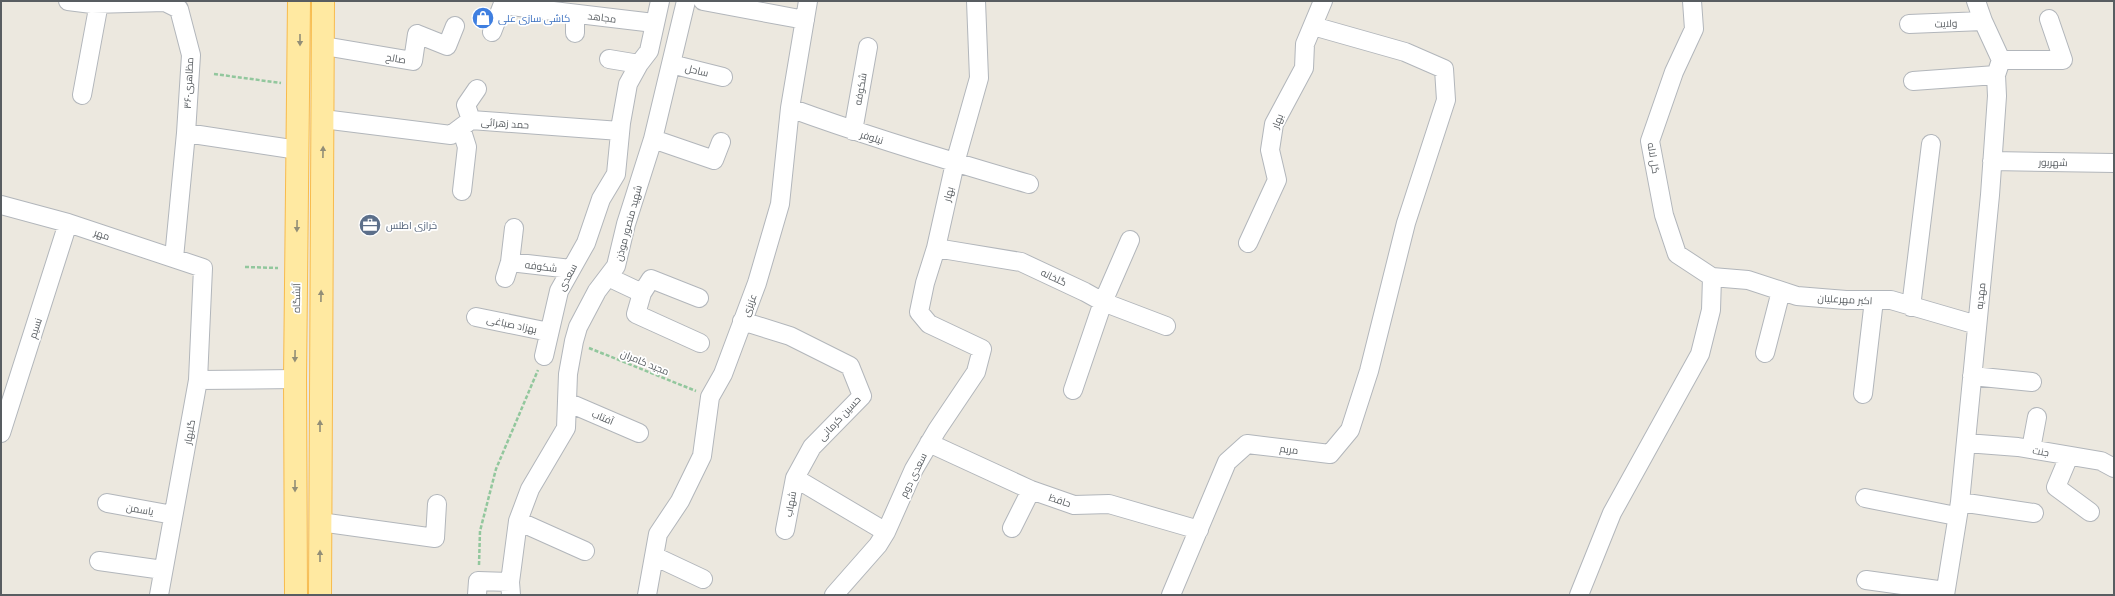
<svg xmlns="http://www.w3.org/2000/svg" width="2115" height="596" viewBox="0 0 2115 596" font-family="'Open Sans',Cairo,sans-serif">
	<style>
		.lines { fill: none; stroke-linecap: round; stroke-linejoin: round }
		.minor-casing { stroke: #b2b6bb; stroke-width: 20 }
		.major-casing { stroke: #f8bb4c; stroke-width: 24 }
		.path { stroke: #92c79d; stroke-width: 2.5; stroke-dasharray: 4 2; stroke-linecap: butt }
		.minor { stroke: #fff; stroke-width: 18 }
		.major { stroke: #ffe9a1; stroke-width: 22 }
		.oneway { fill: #928e77 }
		.labels { text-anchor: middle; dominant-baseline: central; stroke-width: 3.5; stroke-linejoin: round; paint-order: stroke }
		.street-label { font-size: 10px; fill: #585d61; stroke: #fff }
		.shop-label { font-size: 10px; fill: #366cbe; stroke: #fff; text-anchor: start }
		.service-label { font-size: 10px; fill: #4e5e75; stroke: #fff; text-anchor: start }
	</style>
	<rect width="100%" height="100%" fill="#ece8df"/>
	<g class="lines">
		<g class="minor-casing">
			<path id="minor" d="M68 1 92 4 165 2 179 9 191 55 186 133 298 150
				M703 1 805 20
				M1692 1 1694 29 1674 72 1650 141 1664 215 1677 254 1712 277 1748 280 1797 296 1846 300H1891L1977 325
				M503 5 654 23
				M1909 24 1983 21
				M492 32 504 1
				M575 33V14
				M324 46 413 61 417 34 447 46 455 26
				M609 59 639 64
				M2001 60H2063L2049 19
				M671 64 723 77
				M1913 81 1996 75
				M82 95 99 3
				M790 108C869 137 949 161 1029 184
				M323 119 451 135 471 120 620 131
				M471 120 466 105 477 89
				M461 128 467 147 462 191
				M853 131 868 47
				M653 139 714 160 721 142
				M1992 161 2114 163
				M1 205 68 223 203 268 198 380 159 595
				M1248 243 1277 180 1270 150 1274 124 1304 68 1305 44 1323 1
				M936 248 1021 262 1085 292 1103 302 1166 326
				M174 258 186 133
				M510 262 571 269
				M608 277 642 293
				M505 278 510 262 514 228
				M699 298 651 279 642 293 636 314 700 343
				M1911 307 1931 144
				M476 317 549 332
				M742 321 790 336 850 366 862 396 812 447 795 478 886 532
				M1765 353 1781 291
				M544 356 559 291 586 243 601 199 616 174 621 123 628 84 639 64 649 51 660 1
				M1972 376 2032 382
				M198 380 295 379
				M1073 390 1103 302 1130 240
				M1863 394 1874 300
				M567 402 639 433
				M1 433 68 223
				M929 443 1031 490 1074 505 1109 504 1199 530
				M1966 443 2018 447 2101 461 2114 468
				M2031 449 2037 417
				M2069 456 2056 487 2090 512
				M1865 498 1956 516
				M1960 502 2034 513
				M107 503 173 515
				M518 521 585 551
				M320 522 435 538 437 504
				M1012 528 1031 490
				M785 530 795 478
				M654 556 703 579
				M99 561 163 570
				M1866 580 1945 591
				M477 595 478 581 510 582
				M511 595 510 582 518 521 530 489 566 428 568 374 574 341 578 327 597 291 616 266 626 224 653 139 686 1
				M647 595 658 534 680 501 702 456 710 397 723 374 757 283 780 204 790 108 808 1
				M834 595 878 545 886 532 914 469 937 430 976 372 982 349 929 324 919 312 925 283 936 248 955 163 979 78 976 1
				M1171 595 1227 462 1247 444 1330 454 1350 430 1369 371 1406 223 1446 100 1444 69 1405 52 1313 26
				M1579 595 1612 513 1700 354 1711 310 1712 277
				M1945 595 1960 502 1990 195 1997 96 1996 75 2001 60 1983 21 1976 1"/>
		</g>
		<g class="major-casing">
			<path id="major" d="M296 595 295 379 299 1
				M320 595 323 1"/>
		</g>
		<path class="path" d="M214 74 281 83
			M245 267 278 268
			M589 348 696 391
			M479 565 480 531 496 469 538 370"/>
		<use href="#minor" class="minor"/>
		<use href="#major" class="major"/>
	</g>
	<defs><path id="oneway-solid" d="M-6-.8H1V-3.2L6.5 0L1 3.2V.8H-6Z"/></defs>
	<g class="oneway">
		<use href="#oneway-solid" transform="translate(300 40) rotate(90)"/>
		<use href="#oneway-solid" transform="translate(323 152) rotate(-89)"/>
		<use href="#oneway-solid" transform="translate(297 226) rotate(91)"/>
		<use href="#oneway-solid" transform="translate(321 296) rotate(-89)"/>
		<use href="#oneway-solid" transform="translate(295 356) rotate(91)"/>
		<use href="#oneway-solid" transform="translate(320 426) rotate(-90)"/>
		<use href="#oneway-solid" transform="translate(295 486) rotate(90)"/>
		<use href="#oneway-solid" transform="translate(320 556) rotate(-90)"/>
	</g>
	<defs>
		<g id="shop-disc" transform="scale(1.15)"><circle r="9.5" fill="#3f7fe0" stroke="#fff"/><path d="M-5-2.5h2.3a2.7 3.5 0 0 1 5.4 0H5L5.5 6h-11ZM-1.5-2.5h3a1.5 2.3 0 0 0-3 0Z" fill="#fff"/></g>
		<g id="office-disc" transform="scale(1.15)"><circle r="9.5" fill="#5c6f8a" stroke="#fff"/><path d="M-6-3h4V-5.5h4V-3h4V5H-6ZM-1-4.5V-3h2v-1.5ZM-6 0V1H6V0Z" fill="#fff"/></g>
	</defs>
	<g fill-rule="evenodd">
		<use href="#shop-disc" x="483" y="18"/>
		<use href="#office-disc" x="370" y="225"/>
	</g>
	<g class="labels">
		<g class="street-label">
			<text transform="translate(602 17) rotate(7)">مجاهد</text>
			<text transform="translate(1946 23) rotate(-2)">ولایت</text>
			<text transform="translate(396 58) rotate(10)">صالح</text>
			<text transform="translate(697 70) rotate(14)">ساحل</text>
			<text transform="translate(188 83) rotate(-87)">۳۶-مظاهری</text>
			<text transform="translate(860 89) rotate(-80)">شکوفه</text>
			<text transform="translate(1277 121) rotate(-69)">بهار</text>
			<text transform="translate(505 123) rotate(4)">حمد زهرائی</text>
			<text transform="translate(872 137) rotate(17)">نیلوفر</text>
			<text transform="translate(1654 158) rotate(81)">گل لاله</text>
			<text transform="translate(2053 162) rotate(1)">شهریور</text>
			<text transform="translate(948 194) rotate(-76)">بهار</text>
			<text transform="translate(628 223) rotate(-75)">شهید منصور موذن</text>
			<text transform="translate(102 234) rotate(18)">مهر</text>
			<text transform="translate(541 266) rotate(7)">شکوفه</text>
			<text transform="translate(567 277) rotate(-62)">سعدی</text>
			<text transform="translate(1054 277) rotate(25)">گلخانه</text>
			<text transform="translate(1980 296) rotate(-84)">مهدیه</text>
			<text transform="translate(296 298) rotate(-89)">آتشگاه</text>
			<text transform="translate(1845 299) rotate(3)">اکبر مهرعلیان</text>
			<text transform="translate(749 305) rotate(-69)">عزیزی</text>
			<text transform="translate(512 324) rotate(12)">بهزاد صباغی</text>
			<text transform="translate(35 328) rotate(-72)">نسیم</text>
			<text transform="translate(645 362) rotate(22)">مجید کامران</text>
			<text transform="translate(603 417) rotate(23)">آفتاب</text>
			<text transform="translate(839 418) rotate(-47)">حسین کرمانی</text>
			<text transform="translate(189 432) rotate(-80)">گلبهار</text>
			<text transform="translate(1289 449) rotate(7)">مریم</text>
			<text transform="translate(2041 451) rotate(10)">جنت</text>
			<text transform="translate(913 475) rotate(-64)">سعدی دوم</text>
			<text transform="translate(1060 500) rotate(18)">حافظ</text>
			<text transform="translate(790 504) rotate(-79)">شهاب</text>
			<text transform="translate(140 509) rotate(10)">یاسمن</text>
		</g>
		<g class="shop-label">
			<text x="498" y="18">کاشی سازی علی</text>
		</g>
		<g class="service-label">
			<text x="386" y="225">خرازی اطلس</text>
		</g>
	</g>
	<rect width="2115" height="596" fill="none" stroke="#585d61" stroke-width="4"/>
</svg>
